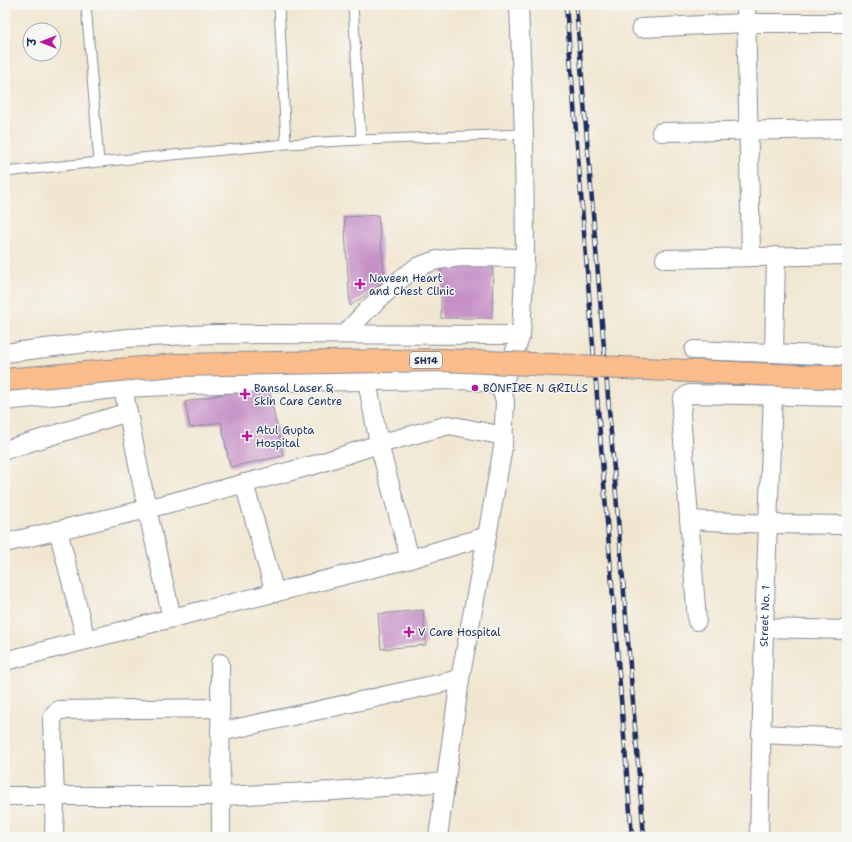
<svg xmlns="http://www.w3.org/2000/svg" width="852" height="842" viewBox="0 0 852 842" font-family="'Shantell Sans','Playpen Sans Deva',sans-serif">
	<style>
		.building { fill: #c691c7 }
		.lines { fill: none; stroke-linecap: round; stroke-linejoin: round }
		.service-casing { stroke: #868b98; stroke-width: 11 }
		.minor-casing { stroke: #868b98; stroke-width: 20 }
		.service { stroke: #fff; stroke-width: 9 }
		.minor { stroke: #fff; stroke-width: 18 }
		.rail-casing { stroke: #1b2f5e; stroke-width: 4.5 }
		.rail { stroke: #f6f6f2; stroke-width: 3; stroke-dasharray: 9; stroke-linecap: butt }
		.primary-bridge-casing { stroke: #868b98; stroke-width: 24; stroke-linecap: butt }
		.primary-bridge { stroke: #fabc8b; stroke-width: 22 }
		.poi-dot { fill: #b5179e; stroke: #f6f6f2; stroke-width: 1.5 }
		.labels { text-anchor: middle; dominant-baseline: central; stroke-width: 3; stroke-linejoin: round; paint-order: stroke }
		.shield { fill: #f6f6f2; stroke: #5d6b8a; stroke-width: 1 }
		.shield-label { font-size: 10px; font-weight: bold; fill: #1b2f5e }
		.poi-label { font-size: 11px; fill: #1b2f5e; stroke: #f6f6f2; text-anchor: start }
		.street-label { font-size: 11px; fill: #1b2f5e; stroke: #f6f6f2 }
	</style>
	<rect width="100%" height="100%" fill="#f6f6f2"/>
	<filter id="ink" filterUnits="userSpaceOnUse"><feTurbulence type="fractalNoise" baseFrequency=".025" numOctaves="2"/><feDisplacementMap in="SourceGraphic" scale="8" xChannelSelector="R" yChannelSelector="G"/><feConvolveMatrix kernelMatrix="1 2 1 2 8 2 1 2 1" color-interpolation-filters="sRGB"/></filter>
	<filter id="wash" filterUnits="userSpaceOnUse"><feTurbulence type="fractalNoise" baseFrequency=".012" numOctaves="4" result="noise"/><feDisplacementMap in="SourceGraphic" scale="16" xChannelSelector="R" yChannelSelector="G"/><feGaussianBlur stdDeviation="0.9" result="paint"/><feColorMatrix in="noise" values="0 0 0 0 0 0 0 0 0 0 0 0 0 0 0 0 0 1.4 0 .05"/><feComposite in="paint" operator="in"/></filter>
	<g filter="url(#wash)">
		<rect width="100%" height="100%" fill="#f1e7d1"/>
		<g id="blocks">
			<path class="building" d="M378 215 385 281 350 306 344 217Z
				M441 265 493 266 492 318H441Z
				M268 385 283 456 230 467 221 422 190 428 185 402Z
				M423 610 426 645 381 649 378 614Z"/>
		</g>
	</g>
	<g filter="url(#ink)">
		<use href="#blocks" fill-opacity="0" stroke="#868b98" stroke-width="1"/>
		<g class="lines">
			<g class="service-casing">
				<path id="service" d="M86 5 99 162
					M279 5 286 144
					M353 5 361 140
					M5 172 99 162 286 144 361 140 524 134"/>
			</g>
			<g class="minor-casing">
				<g id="minor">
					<path d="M746 5 751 257"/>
					<path d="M641 28 746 23H847"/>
					<path d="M661 132 847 129"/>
					<path d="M665 259 847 255"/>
					<path d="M345 334 368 309 401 279 417 267 437 260 462 257 525 258"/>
					<path d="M694 350 847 356"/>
					<path d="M5 353 127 338 214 334 521 335 525 258 524 134 519 5"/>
					<path d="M774 353 776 256"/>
					<path d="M367 381 379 444 410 559"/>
					<path d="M123 388 147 509 172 618"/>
					<path d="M501 389 521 335"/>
					<path d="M5 401 123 388 193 385 278 382 467 380 491 383 501 389 505 401 503 447 487 536 460 679 438 837"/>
					<path d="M5 450 128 412"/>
					<path d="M244 483 275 593"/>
					<path d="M689 520 768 524 847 525"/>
					<path d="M58 530 86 640"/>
					<path d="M5 543 147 509 314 465 379 444 449 425 504 436"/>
					<path d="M697 621 681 414 682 403 683 398 689 394 847 397"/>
					<path d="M764 628 847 630"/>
					<path d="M5 661 172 618 410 559 487 536"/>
					<path d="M220 663 221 837"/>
					<path d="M220 732 460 679"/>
					<path d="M761 734 847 738"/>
					<path d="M5 796H221L334 791 446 782"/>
					<path d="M54 837 55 795 52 720 54 714 59 710 220 708"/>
					<path id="s1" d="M759 837 764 628 773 395"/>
				</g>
			</g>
			<use href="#service" class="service"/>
			<use href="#minor" class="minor"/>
			<g class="rail-casing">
				<path id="rail" d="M566 5 632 837
					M576 5 644 837"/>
			</g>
			<use href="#rail" class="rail"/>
			<g class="primary-bridge-casing">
				<path id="primary-bridge" d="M5 380 176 365 441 360 847 378"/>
			</g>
			<use href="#primary-bridge" class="primary-bridge"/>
		</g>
	</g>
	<g class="poi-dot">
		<path d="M358 278h4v4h4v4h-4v4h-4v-4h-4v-4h4z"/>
		<circle cx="475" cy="388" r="4"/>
		<path d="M243 388h4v4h4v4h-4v4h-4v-4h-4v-4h4z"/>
		<path d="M245 430h4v4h4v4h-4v4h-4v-4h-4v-4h4z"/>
		<path d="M407 626h4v4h4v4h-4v4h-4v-4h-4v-4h4z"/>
	</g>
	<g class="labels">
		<rect class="shield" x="410" y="352" width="32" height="16" rx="3"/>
		<g class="shield-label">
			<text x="426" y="360">SH14</text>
		</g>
		<g class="poi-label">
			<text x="369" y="278">Naveen Heart<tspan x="369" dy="13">and Chest Clinic</tspan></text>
			<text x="254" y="388">Bansal Laser &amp;<tspan x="254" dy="13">Skin Care Centre</tspan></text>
			<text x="483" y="388">BONFIRE N GRILLS</text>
			<text x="256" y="430">Atul Gupta<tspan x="256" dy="13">Hospital</tspan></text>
			<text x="418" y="632">V Care Hospital</text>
		</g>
		<g class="street-label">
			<text stroke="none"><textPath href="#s1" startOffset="221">Street No. 1</textPath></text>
		</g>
	</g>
	<rect width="852" height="842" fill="none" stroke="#f6f6f2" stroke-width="20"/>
	<g transform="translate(42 42) rotate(270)"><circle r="19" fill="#f6f6f2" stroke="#9ea6b7"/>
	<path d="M0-3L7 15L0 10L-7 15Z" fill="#b5179e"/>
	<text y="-6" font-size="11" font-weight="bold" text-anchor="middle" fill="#1b2f5e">उ</text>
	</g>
</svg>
